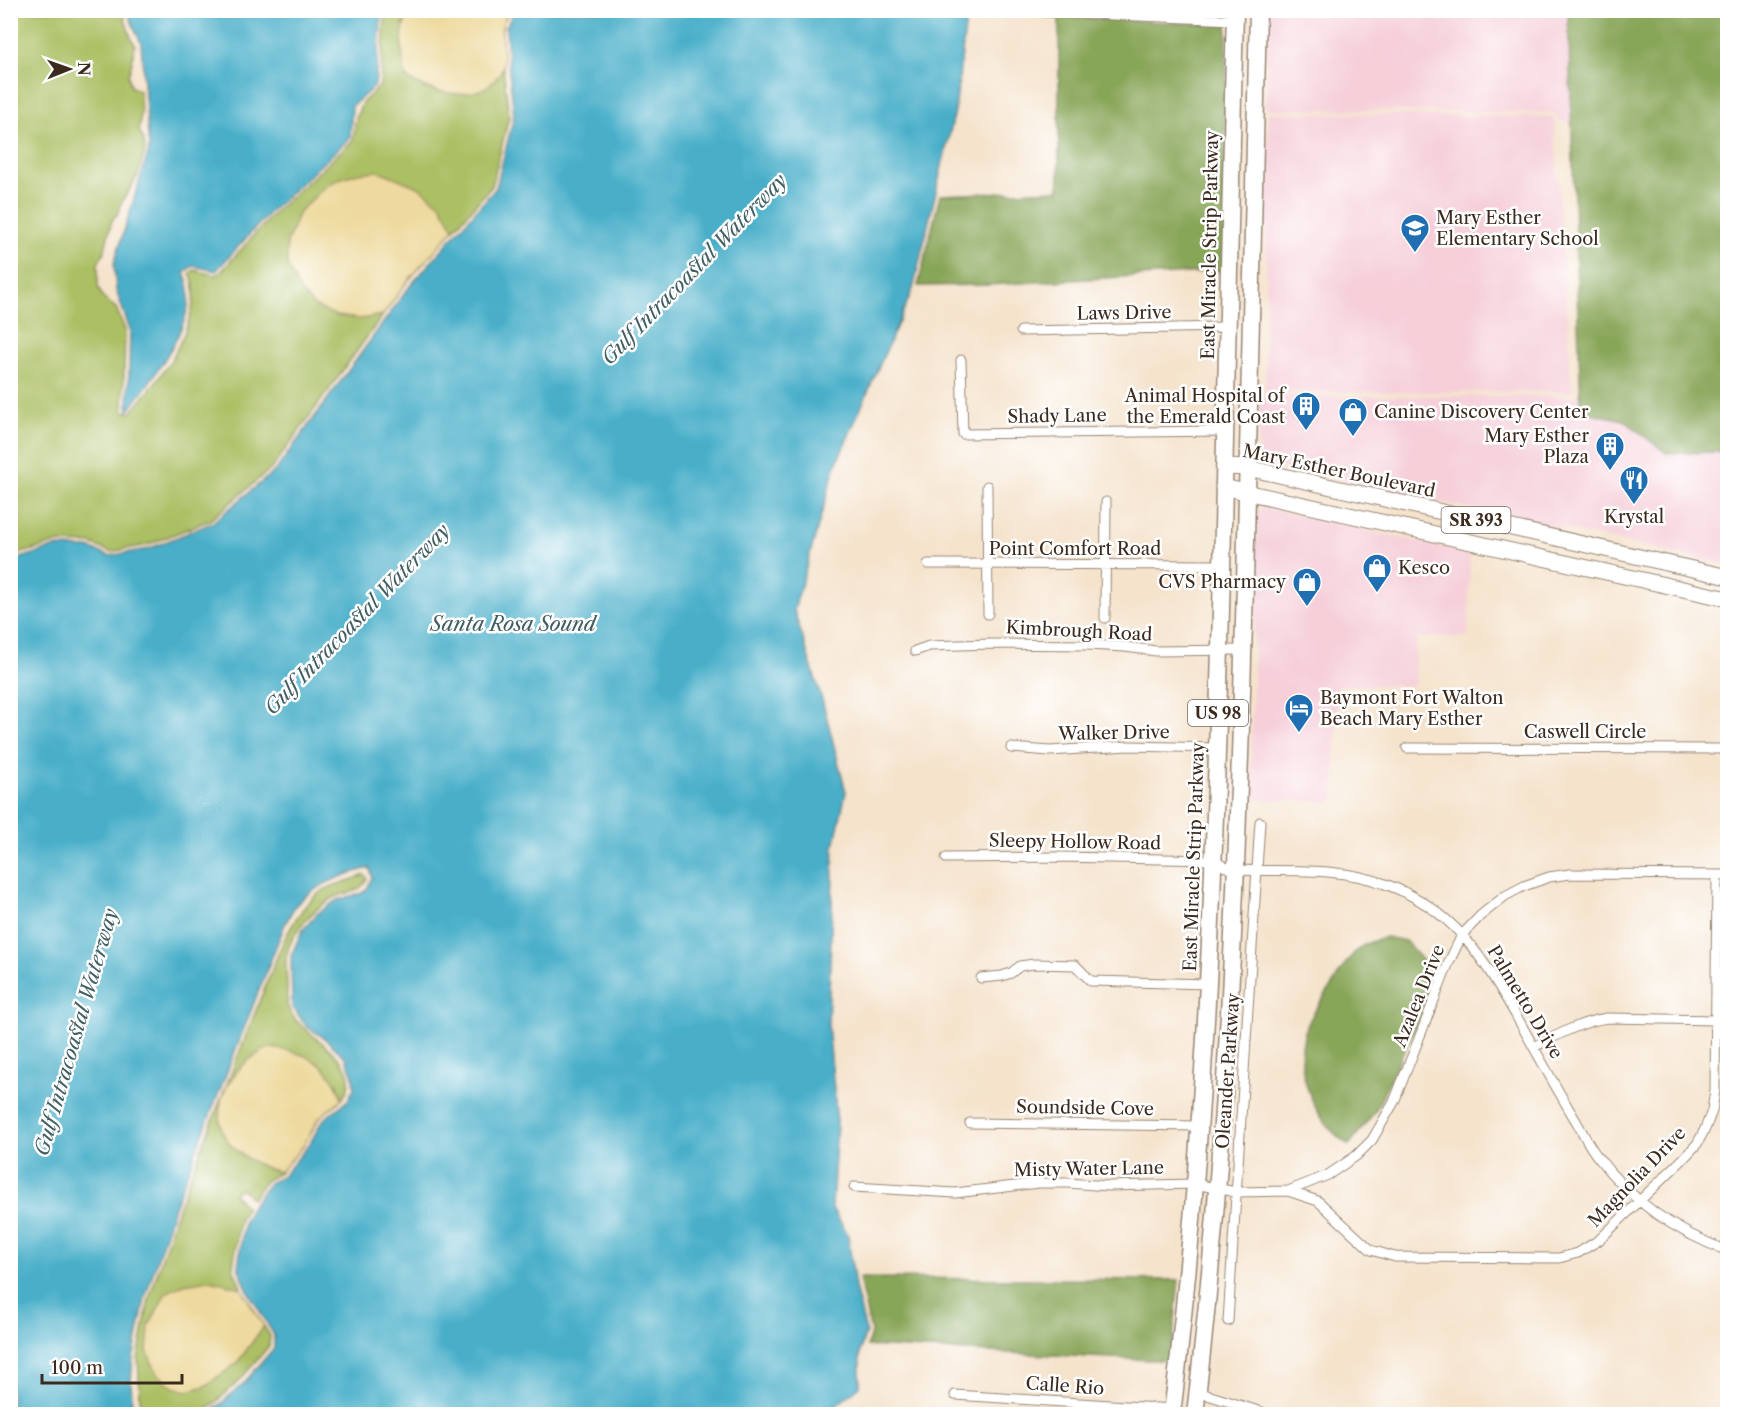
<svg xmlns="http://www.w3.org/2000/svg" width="1738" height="1425" viewBox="0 0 1738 1425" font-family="'Libre Caslon Text',serif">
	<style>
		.built { fill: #f6cfd9 }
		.green { fill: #abbf63; stroke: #737440; stroke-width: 1.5 }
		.forest { fill: #88a659; stroke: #62683c; stroke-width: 1.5 }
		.sand { fill: #eeda9e; stroke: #94825e; stroke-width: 1.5 }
		.water { fill: #4aafc9; stroke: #426c74; stroke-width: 1.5 }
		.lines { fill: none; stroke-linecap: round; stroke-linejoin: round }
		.minor-casing { stroke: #988675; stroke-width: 11 }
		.primary-casing { stroke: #988675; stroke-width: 17 }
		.trunk-casing { stroke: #988675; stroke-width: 19 }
		.minor { stroke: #fff; stroke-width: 9 }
		.primary { stroke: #fff; stroke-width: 15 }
		.trunk { stroke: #fff; stroke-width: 16 }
		.labels { text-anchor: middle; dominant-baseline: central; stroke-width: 5; stroke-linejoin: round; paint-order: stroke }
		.shield { fill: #fff; stroke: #766a62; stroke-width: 1.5 }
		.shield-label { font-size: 16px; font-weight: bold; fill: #3b2a1e }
		.poi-label { font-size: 18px; fill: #3b2a1e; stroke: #fff; text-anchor: start }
		.street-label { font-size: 18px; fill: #3b2a1e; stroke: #fff }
		.water-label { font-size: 20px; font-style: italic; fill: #415f62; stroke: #fff }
	</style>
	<rect width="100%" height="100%" fill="#fff"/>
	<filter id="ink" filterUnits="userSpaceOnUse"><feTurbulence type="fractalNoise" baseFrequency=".0167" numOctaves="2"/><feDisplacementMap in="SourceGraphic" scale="12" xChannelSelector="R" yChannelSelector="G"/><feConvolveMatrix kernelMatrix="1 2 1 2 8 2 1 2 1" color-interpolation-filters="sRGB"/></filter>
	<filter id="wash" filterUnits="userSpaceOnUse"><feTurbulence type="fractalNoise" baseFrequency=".008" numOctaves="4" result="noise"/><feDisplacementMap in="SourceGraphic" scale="24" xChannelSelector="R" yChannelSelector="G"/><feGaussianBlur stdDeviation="1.35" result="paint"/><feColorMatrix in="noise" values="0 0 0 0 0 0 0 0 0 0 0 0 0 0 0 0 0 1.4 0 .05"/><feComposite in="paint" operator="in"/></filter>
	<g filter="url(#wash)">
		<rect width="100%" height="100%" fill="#f5e3cc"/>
		<path class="built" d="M1268 11H1568L1571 122H1559L1558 117 1554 113 1268 109 1266 110Z
			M1268 113 1554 117 1572 392H1265Z
			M1259 396H1580L1581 411 1624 420 1666 453 1727 452V565L1268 464 1260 459 1258 453Z
			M1261 507 1470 553 1468 636 1416 638 1414 686 1338 685 1334 802 1250 799 1257 520Z"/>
		<path class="green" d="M11 11H122C127 22 128 34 135 45 132 55 133 66 128 75L131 87 139 90 141 111 139 130 144 141 145 150 138 175 122 202 119 212 112 220 104 253 98 263V287L103 298 116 308 125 330 123 411 131 413C145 395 165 373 175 353 185 334 202 294 190 274L194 270 214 275 219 274 275 212 353 140 356 118 362 103 380 86 385 18 388 11H409L403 25 423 88C455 94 483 97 503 67L509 116 492 186 454 229 450 223 339 179 326 187 299 212 287 244 361 319 383 315 272 468 210 520 147 545 110 552 91 544 57 543 11 556Z
			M365 875 367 878C360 895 347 891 333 898 312 910 291 932 286 957 285 965 287 976 287 984 287 991 286 1001 288 1007 298 1038 372 1059 342 1099L337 1083 245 1157 271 1170 280 1172 265 1181 252 1199 246 1192 239 1189 234 1194 246 1208 239 1221 233 1267 241 1288H240L205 1386 237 1363 264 1326 270 1336 269 1346 239 1381 203 1414H141L138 1359 149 1299 178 1208 279 952C289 929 303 901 326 889 338 883 352 880 365 875Z"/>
		<path class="forest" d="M1568 11H1727V452L1666 453 1624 420 1581 411Z
			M1059 17 1227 25 1224 271 987 285 918 286 940 195 1059 190Z
			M1386 937 1405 941 1426 964 1435 983 1421 1018 1402 1054 1376 1110 1349 1145C1316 1124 1295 1075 1304 1036 1308 1018 1323 999 1333 984 1340 972 1349 956 1361 947 1367 942 1378 940 1386 937Z
			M859 1278 1179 1280 1171 1361 867 1346 871 1333Z"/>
		<path class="sand" d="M409 11H509C507 16 502 22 502 28 500 40 505 53 503 65 502 72 495 80 490 84 466 102 430 92 406 78 401 55 399 33 409 11Z
			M379 171 420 188 440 204 454 229 406 283 383 315 361 319 337 316 314 306 301 292 287 265V243L299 212 326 186 339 179 358 173Z
			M269 1048C305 1051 331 1063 342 1099L319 1118 304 1145 280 1172C261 1168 228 1151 222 1130 211 1095 239 1061 269 1048Z
			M210 1280 241 1288 264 1326 237 1363 205 1386 187 1391 173 1387 157 1373 147 1351 149 1326 166 1293 184 1284Z"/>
		<path class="water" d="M127 11H382L375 86 352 106 350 138 272 210 216 271 193 266 184 273C206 313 151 380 128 411L130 330 116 290 114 263 149 150 141 43Z
			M514 11H967L955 111 913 289 835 467 794 610 823 703 846 792 834 846 828 1025 837 1122 832 1208 848 1235 855 1287 866 1332 860 1351V1386L826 1414H209L243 1384 274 1348V1335L248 1291 238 1267 244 1222 253 1205 269 1183 283 1176 309 1145 322 1121 348 1100 354 1088 353 1076 346 1058 323 1037 307 1027 292 1006 291 956 302 931 318 913 337 900 362 893 367 889 372 877 370 868C345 874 316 884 297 904 292 909 289 918 285 924L174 1207 145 1298 133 1359 131 1382 133 1414H11V561L56 547 89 548 109 556 148 549 212 523 276 470 410 286 496 188 514 116 508 62 506 27Z"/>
	</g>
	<g filter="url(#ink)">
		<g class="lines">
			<g class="minor-casing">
				<path id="minor" d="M1043 12 1235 20
					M1021 331 1228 327
					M961 360 963 434 1225 431
					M987 486 988 614
					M928 564 1222 565
					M1105 618 1106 502
					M915 651 929 646 991 644 1088 645 1125 647 1156 651 1243 650
					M1011 748 1050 751 1128 746 1217 748
					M1407 748 1728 749
					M946 858 1059 857 1214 860 1225 867 1237 870C1286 872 1337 866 1385 884 1455 909 1483 958 1518 1019 1537 1053 1556 1088 1576 1121 1583 1133 1589 1146 1597 1156 1630 1200 1676 1232 1728 1251
					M981 978 1002 976 1011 973 1020 966 1034 964 1075 965 1091 981 1209 984
					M1534 1047C1558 1035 1580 1022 1607 1018L1716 1020
					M970 1123 1199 1126
					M854 1187 955 1193 1039 1183H1067L1109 1186 1195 1184 1236 1192 1288 1191 1328 1175 1356 1156 1372 1140 1394 1102 1449 962 1462 935 1480 916 1505 896 1524 886 1549 877 1570 874 1728 875
					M1288 1191 1318 1201 1371 1250 1395 1257 1559 1258 1578 1253 1599 1240 1683 1159 1697 1144 1705 1129 1712 1111 1715 1090 1717 875
					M1228 1321 1260 822
					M1198 1392 1268 1414
					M955 1395 1173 1409"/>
			</g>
			<g class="primary-casing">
				<path id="primary" d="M1224 467 1248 468 1728 577
					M1223 487 1728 599"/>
			</g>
			<g class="trunk-casing">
				<path id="trunk" d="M1172 1414C1210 1106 1217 795 1224 484 1227 326 1232 168 1235 10
					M1195 1414C1228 1138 1238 861 1245 583 1250 392 1254 201 1258 10"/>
			</g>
			<use href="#minor" class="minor"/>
			<use href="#primary" class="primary"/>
			<use href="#trunk" class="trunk"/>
		</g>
	</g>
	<defs>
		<g id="school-pin" transform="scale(1.5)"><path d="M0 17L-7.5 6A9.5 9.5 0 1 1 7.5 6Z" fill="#1f6fb2" stroke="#fff"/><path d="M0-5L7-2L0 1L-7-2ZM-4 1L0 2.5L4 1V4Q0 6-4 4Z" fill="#fff"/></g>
		<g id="building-pin" transform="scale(1.5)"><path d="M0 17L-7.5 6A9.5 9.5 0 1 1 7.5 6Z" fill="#1f6fb2" stroke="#fff"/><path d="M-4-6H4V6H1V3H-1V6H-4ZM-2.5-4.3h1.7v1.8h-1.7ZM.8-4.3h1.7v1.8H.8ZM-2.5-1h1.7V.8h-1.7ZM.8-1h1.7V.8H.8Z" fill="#fff"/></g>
		<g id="shop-pin" transform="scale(1.5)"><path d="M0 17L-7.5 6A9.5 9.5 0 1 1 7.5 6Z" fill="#1f6fb2" stroke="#fff"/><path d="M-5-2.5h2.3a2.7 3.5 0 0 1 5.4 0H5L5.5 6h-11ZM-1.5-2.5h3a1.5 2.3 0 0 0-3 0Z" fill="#fff"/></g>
		<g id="restaurant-pin" transform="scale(1.5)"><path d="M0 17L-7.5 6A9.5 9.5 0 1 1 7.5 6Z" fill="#1f6fb2" stroke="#fff"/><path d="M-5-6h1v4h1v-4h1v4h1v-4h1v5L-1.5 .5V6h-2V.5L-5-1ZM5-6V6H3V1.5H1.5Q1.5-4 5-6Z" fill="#fff"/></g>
		<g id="hotel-pin" transform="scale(1.5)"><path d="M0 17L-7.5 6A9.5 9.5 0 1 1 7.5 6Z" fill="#1f6fb2" stroke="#fff"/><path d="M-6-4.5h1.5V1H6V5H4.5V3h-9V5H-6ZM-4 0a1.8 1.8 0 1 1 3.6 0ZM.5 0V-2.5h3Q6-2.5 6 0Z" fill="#fff"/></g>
	</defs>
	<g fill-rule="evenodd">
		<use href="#school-pin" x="1415" y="228"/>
		<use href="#building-pin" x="1306" y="406"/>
		<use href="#shop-pin" x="1353" y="412"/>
		<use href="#building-pin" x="1610" y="446"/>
		<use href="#restaurant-pin" x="1634" y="480"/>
		<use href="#shop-pin" x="1377" y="568"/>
		<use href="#shop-pin" x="1307" y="582"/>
		<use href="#hotel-pin" x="1299" y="708"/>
	</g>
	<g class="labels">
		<g class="shield">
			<rect x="1441.5" y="507" width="69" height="26" rx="4.5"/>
			<rect x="1188" y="700" width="60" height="26" rx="4.5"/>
		</g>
		<g class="shield-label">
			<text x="1476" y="520">SR 393</text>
			<text x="1218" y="713">US 98</text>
		</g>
		<g class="poi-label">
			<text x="1436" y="218">Mary Esther<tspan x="1436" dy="21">Elementary School</tspan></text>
			<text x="1285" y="396" text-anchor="end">Animal Hospital of<tspan x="1285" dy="21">the Emerald Coast</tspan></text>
			<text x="1374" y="412">Canine Discovery Center</text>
			<text x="1589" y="436" text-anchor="end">Mary Esther<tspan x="1589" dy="21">Plaza</tspan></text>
			<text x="1634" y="517" text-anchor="middle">Krystal</text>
			<text x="1398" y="568">Kesco</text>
			<text x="1286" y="582" text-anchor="end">CVS Pharmacy</text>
			<text x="1320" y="698">Baymont Fort Walton<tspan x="1320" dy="21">Beach Mary Esther</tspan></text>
		</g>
		<g class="street-label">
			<text transform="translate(1210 245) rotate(-89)">East Miracle Strip Parkway</text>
			<text transform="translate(1124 313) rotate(-1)">Laws Drive</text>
			<text transform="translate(1057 416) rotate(-1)">Shady Lane</text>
			<text transform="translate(1339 471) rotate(12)">Mary Esther Boulevard</text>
			<text x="1075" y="549">Point Comfort Road</text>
			<text transform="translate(1079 631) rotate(3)">Kimbrough Road</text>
			<text x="1585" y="732">Caswell Circle</text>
			<text transform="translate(1114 733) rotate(-1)">Walker Drive</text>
			<text transform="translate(1075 842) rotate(1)">Sleepy Hollow Road</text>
			<text transform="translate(1194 857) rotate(-88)">East Miracle Strip Parkway</text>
			<text transform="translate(1419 996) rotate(-68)">Azalea Drive</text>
			<text transform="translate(1525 1002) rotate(59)">Palmetto Drive</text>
			<text transform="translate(1228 1071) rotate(-86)">Oleander Parkway</text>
			<text transform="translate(1085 1108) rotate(1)">Soundside Cove</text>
			<text transform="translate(1089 1169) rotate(-1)">Misty Water Lane</text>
			<text transform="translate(1637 1177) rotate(-46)">Magnolia Drive</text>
			<text transform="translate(1065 1386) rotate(4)">Calle Rio</text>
		</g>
		<g class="water-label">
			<text transform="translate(694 269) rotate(-46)">Gulf Intracoastal Waterway</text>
			<text transform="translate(357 619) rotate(-46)">Gulf Intracoastal Waterway</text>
			<text x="513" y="624">Santa Rosa Sound</text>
			<text transform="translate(76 1032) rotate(-74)">Gulf Intracoastal Waterway</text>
		</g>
	</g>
	<rect width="1738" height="1425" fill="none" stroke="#fff" stroke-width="36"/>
	<g transform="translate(69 69) rotate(89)" stroke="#ffffff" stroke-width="4.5" paint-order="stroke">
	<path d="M0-4.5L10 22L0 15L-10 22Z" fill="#3b2a1e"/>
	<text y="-9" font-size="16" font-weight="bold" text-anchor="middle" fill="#3b2a1e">N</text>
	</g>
	<path d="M42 1374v9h140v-9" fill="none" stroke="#3b2a1e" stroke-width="3"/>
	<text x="51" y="1374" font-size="18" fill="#3b2a1e" stroke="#ffffff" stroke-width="4.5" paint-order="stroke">100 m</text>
</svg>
